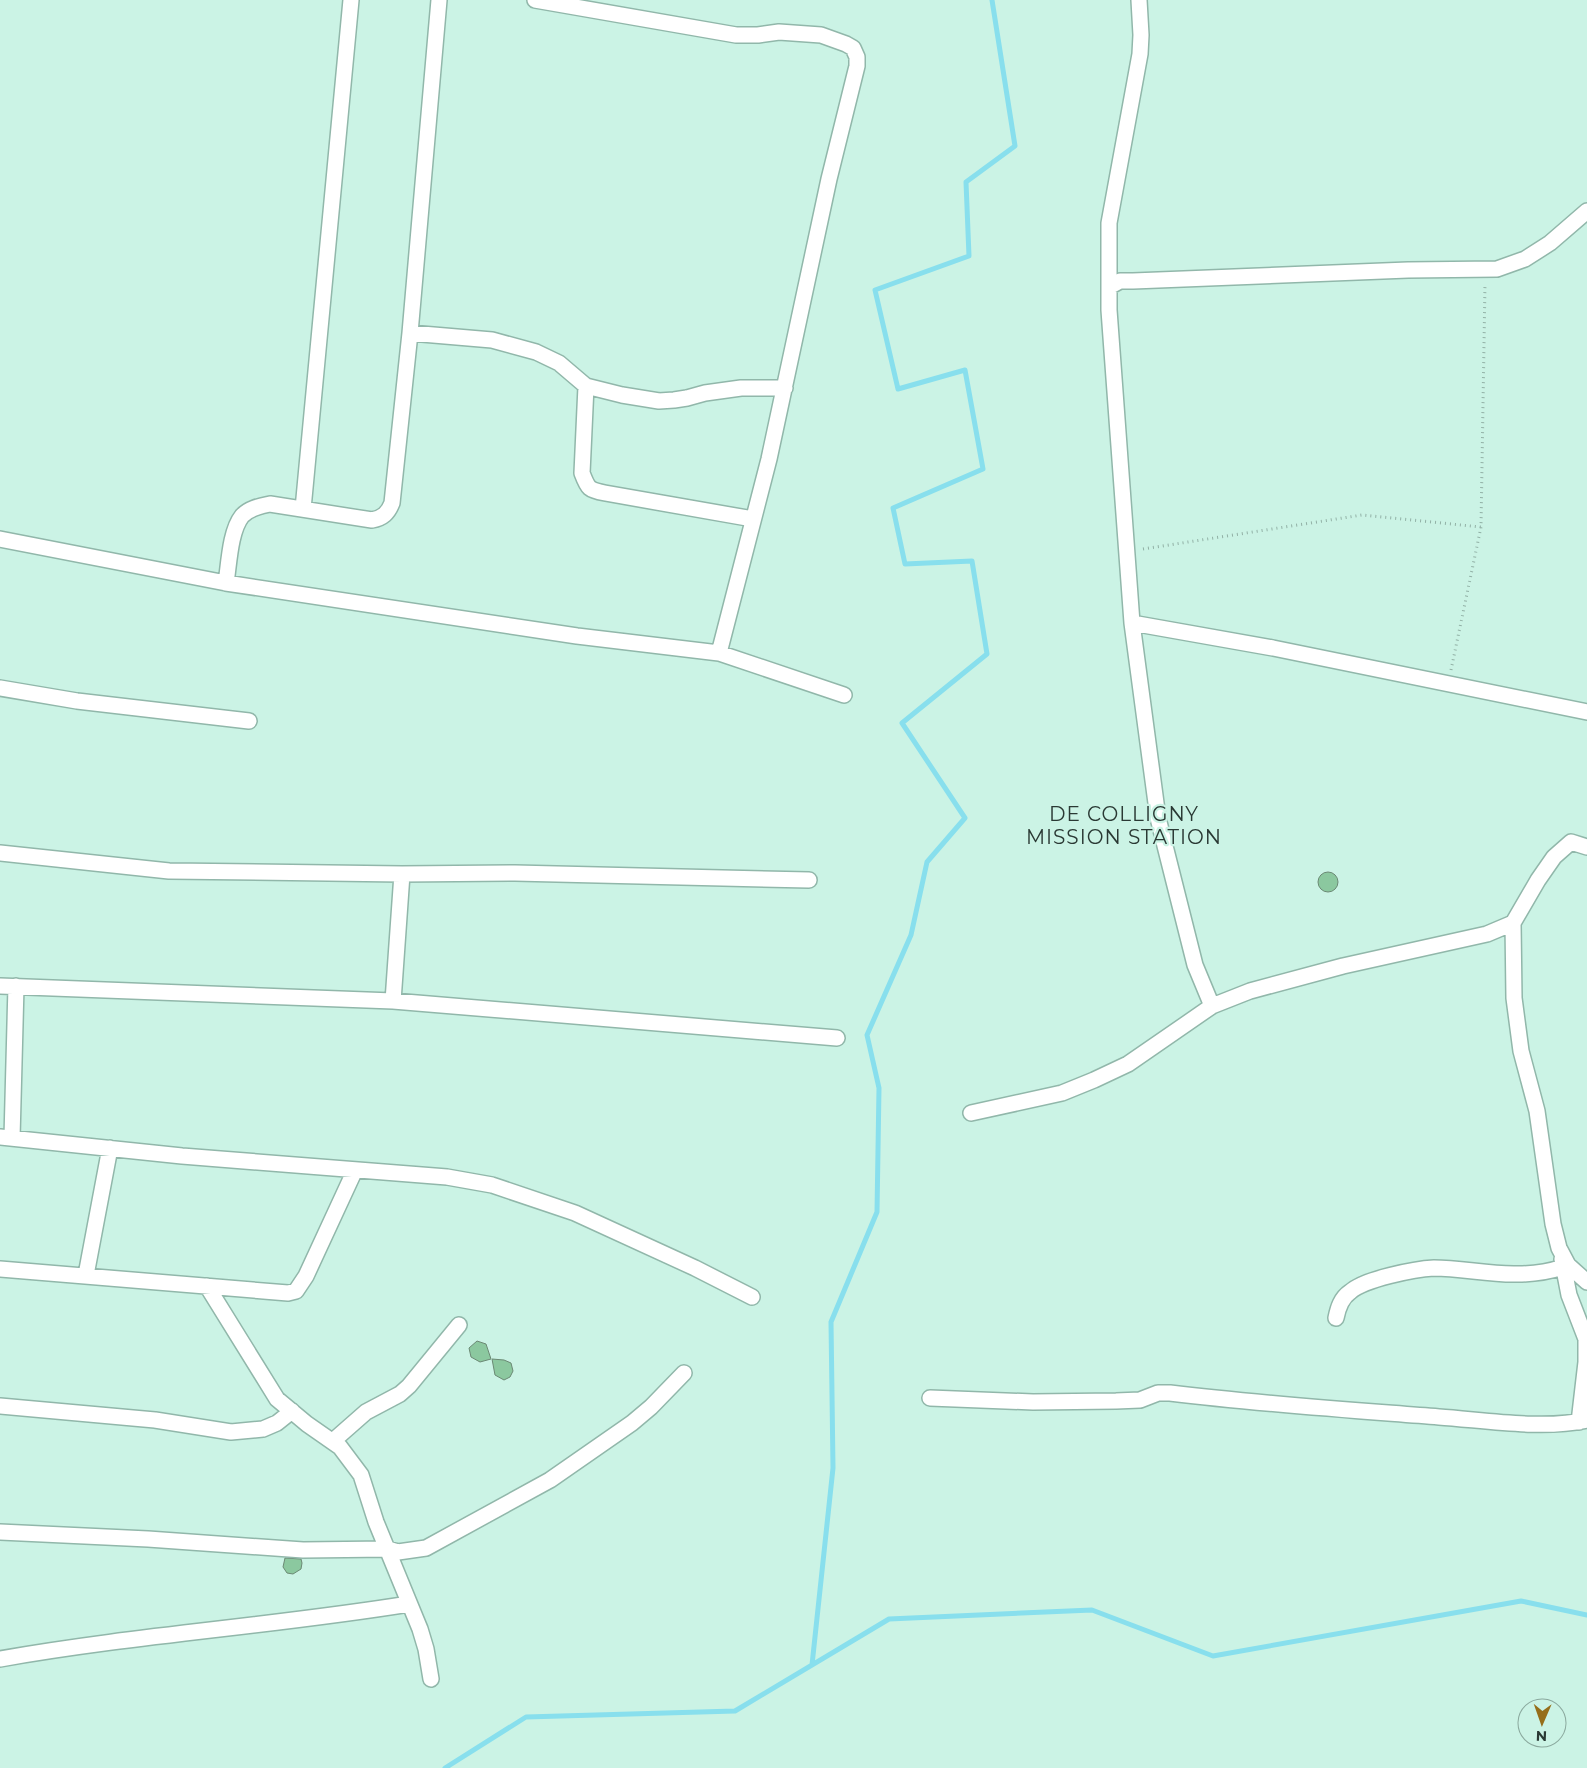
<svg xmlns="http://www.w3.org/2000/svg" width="1587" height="1768" viewBox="0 0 1587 1768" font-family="Montserrat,sans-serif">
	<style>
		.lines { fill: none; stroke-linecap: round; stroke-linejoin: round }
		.stream { stroke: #88dfed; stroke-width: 5 }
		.building { fill: #8bc89f; stroke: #6b8974 }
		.minor-casing { stroke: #91b7aa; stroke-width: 18 }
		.path { stroke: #92b1a6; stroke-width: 3; stroke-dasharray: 1 4; stroke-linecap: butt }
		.minor { stroke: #fff; stroke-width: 15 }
		.labels { text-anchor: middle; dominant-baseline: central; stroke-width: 4.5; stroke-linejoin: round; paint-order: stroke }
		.quarter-label { font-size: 20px; letter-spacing: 1px; fill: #2a3934; stroke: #cbf3e5 }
	</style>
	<rect width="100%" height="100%" fill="#cbf3e5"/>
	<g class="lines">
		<path class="stream" d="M812 1665 833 1468 831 1322 877 1212 879 1088 867 1035 911 935 927 862 965 818 902 723 987 654 972 561 905 564 893 508 983 469 965 370 898 389 875 290 969 256 966 182 1015 146 992 0
			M445 1768 526 1717 735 1711 889 1619 1092 1610 1213 1656 1521 1601 1587 1615"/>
	</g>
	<path class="building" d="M1318 882a10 10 0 1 1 20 0a10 10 0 1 1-20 0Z
		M477 1341 486 1344 491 1359 480 1362 471 1357 469 1348Z
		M492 1359 504 1360 511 1363 513 1371 510 1377 504 1380 495 1375Z
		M285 1558 301 1559 302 1563 301 1569 293 1574 287 1573 283 1567Z"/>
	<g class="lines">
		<g class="minor-casing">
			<path id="minor" d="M535 0 736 35H758L779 32 821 35 846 44 853 48 857 57V66L829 179 769 459 719 653
				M1139 0 1141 35 1140 54 1109 223V310L1132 623 1158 818 1195 965 1212 1006
				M1109 287 1120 281H1133L1408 270 1497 269 1525 259 1550 243 1587 211
				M410 333 492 340 536 352 559 363 586 386 622 395 659 401 674 400 687 398 705 393 741 388H785
				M586 386 582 473C588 489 589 490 605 493L753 519
				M303 509 351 0
				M0 539 226 583 577 636 719 653 844 695
				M226 583C229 564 230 531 242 516 249 508 261 506 270 504L372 520C383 518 388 513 392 503L410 333 439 0
				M1132 623 1273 648 1587 712
				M0 688 77 701 249 721
				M1587 847 1571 842 1554 857 1538 880 1513 923 1514 998 1521 1051 1537 1111 1553 1224 1559 1248 1568 1265 1587 1282
				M0 853 169 871 402 874 515 873 809 880
				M0 986 393 1001 837 1038
				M393 1001 402 874
				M971 1113 1062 1093 1094 1080 1128 1064 1212 1006 1250 991 1343 966 1487 934 1513 923
				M0 1137 182 1156 447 1177 492 1185 575 1213 695 1268 752 1297
				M12 1138 16 986
				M1562 1259 1569 1295 1586 1339V1362L1579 1422
				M0 1269 288 1293 296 1291 306 1276 355 1170
				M86 1275 110 1148
				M207 1286 277 1399 307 1424 340 1447 361 1475 376 1522 420 1629 426 1649 431 1679
				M1336 1318C1338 1308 1341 1298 1350 1292 1364 1279 1415 1269 1434 1268 1462 1268 1490 1275 1518 1274 1534 1274 1548 1272 1563 1267
				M930 1398 1033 1402 1116 1401 1140 1400 1158 1393H1170C1260 1404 1350 1410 1439 1417 1484 1420 1543 1430 1587 1420
				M0 1406 155 1420 231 1432 263 1429 277 1423 292 1411
				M333 1441 366 1412 400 1394 409 1386 459 1325
				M0 1532 148 1539 303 1550 388 1549 398 1552 426 1548 550 1480 632 1423 651 1407 684 1373
				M0 1659C136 1635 273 1626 409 1604"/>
		</g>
		<path class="path" d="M1143 549 1362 515 1481 527
			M1451 670 1481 527 1485 284"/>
		<use href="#minor" class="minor"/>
	</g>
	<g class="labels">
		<g class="quarter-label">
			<text x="1124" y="814">DE COLLIGNY<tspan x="1124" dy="23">MISSION STATION</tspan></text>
		</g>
	</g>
	<g transform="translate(1542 1723) rotate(182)"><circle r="24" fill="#cbf3e5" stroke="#8ba99e"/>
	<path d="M0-4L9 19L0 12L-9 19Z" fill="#966e19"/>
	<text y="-8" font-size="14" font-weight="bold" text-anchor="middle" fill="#2a3934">N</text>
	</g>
</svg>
